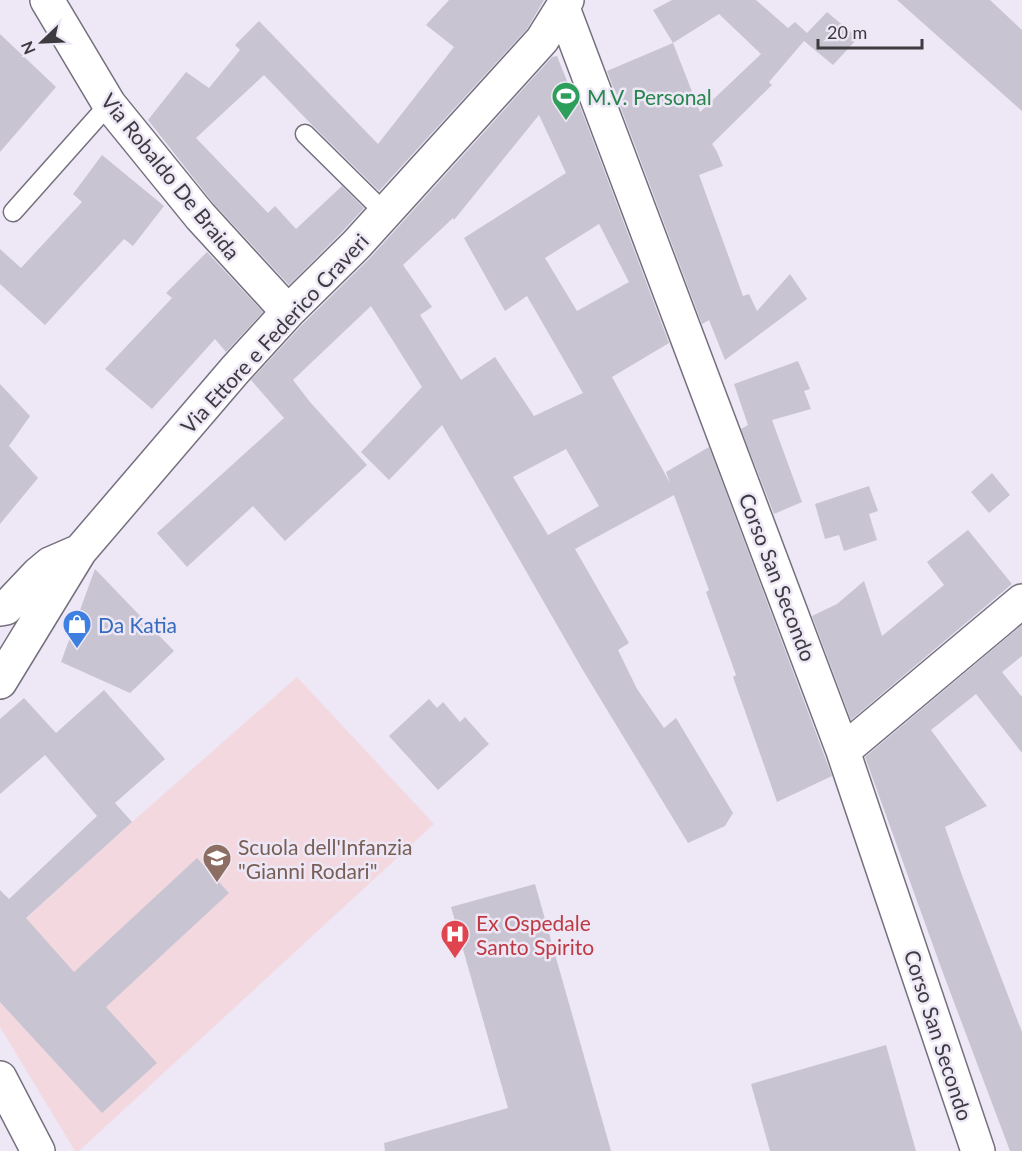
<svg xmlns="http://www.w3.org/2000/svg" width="1022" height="1151" viewBox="0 0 1022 1151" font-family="Lato,sans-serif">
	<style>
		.education { fill: #f3d9df }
		.building { fill: #c9c4d2; fill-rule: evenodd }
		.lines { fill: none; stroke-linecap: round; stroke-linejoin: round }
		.lane-casing { stroke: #75707d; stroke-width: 21 }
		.street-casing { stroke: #75707d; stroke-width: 36 }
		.secondary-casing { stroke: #75707d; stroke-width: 36 }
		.lane { stroke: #fff; stroke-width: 18 }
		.street { stroke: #fff; stroke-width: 33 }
		.secondary { stroke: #fff; stroke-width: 33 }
		.labels { text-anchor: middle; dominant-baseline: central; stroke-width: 5; stroke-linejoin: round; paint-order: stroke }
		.leisure-label { font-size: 21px; fill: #27864d; stroke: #ede7f6; text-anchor: start }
		.street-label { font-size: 21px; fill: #3d3b40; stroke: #ede7f6 }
		.shop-label { font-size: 21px; fill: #366cbe; stroke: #ede7f6; text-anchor: start }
		.education-label { font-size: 21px; fill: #785e54; stroke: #ede7f6; text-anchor: start }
		.health-label { font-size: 21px; fill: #be3a42; stroke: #ede7f6; text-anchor: start }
	</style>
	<rect width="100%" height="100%" fill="#ede7f6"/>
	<path class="education" d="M297 677 434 824 79 1151H75L0 1027V942L132 822Z"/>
	<path class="building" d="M449 0H544L527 29 379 191 312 125 264 75 196 138 268 213 275 206 296 229 342 186 364 208 342 232 289 285 214 204 148 120 186 72 209 88 240 50 235 45 259 21 378 144 454 47 426 25Z
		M672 0H756L788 28 795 22 807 33 827 12 858 38 833 65 804 41 769 82 772 85 712 144 716 150 723 166 699 175 743 296 749 294 757 311 790 274 807 299 725 360 709 320 702 324 607 71 673 43 653 10ZM719 14 761 54 700 112 673 43Z
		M897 0H990L1022 30V111Z
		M0 34 56 87 0 152Z
		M557 56 569 86 572 85 669 343 612 377 670 483 666 472 709 447 832 776 777 802 733 677 736 675 706 592 709 590 674 495 575 549 629 643 618 650 637 689 664 728 676 718 733 813 725 826 688 843 584 672 442 425 389 480 361 452 422 387 371 306 293 380 310 402 367 465 285 541 253 506 187 567 157 533 284 418 251 380 302 325 370 258 552 57ZM539 115 566 173 464 238 505 311 527 296 583 393 534 416 495 357 461 380 420 315 432 307 403 265 453 218 454 220ZM599 224 629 282 577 311 545 258ZM566 449 599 506 548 535 513 477Z
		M102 155 164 206 133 246 124 239 45 325 0 284V249L21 268 82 202 73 194Z
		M207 252 263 312 226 352 215 339 152 409 105 369 172 298 166 293Z
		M798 361 810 389 804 391 811 409 772 420 802 502 774 514 741 429 748 425 734 384Z
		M0 384 30 416 9 446 38 478 0 524Z
		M992 473 1010 495 989 513 971 492Z
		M869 486 878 511 869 514 877 540 844 551 839 535 825 539 815 504Z
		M968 530 1012 584 851 720 812 616 837 604 864 581 882 636 944 585 927 562Z
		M95 569 174 651 130 693 61 662Z
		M1022 625V656L1002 672 1022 697V753L976 694 931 730 987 806 945 827 963 878 1022 1032V1151H1010L943 973 865 757Z
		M104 690 165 759 115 803 132 822 26 918 74 972 197 858 229 893 106 1007 157 1063 102 1113 0 1002V890L9 899 97 816 45 755 0 794V719L24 698 56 733Z
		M429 699 437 708 443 702 460 722 465 717 489 744 438 790 389 736Z
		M535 884 611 1151H385L384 1143 508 1108 451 907Z
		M886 1045 916 1151H770L751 1084Z"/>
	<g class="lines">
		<g class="lane-casing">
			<path id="lane" d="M305 134 385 213
				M13 212 109 104"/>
		</g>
		<g class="street-casing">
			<path id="street" d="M47 0 109 104 200 216 288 312
				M563 8 843 751 978 1151
				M0 609 6 608 38 574 50 564 80 551
				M0 682 80 551 235 370 288 312 356 245 542 40 567 0
				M843 751 1022 601"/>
		</g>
		<g class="secondary-casing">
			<path id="secondary" d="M0 1078 38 1151"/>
		</g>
		<use href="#lane" class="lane"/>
		<use href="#street" class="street"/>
		<use href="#secondary" class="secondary"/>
	</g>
	<defs>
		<g id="stadium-pin" transform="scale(1.5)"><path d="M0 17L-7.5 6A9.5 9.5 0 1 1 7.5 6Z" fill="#2e9e5b" stroke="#ede7f6"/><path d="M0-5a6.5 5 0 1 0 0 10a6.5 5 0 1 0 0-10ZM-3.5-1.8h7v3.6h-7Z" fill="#fff"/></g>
		<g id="shop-pin" transform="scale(1.5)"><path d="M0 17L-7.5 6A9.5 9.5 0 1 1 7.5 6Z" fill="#3f7fe0" stroke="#ede7f6"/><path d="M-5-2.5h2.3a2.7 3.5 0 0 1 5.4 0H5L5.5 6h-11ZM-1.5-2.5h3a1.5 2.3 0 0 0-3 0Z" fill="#fff"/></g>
		<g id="school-pin" transform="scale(1.5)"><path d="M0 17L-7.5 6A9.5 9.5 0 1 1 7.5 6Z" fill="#8d6e63" stroke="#ede7f6"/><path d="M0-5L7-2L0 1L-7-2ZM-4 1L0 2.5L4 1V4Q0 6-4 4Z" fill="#fff"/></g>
		<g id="hospital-pin" transform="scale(1.5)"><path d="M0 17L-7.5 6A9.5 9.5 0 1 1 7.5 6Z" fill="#e0444e" stroke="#ede7f6"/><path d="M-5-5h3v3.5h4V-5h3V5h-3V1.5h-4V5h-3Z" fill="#fff"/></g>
	</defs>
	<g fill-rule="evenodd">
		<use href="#stadium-pin" x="566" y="96"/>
		<use href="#shop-pin" x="77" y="624"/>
		<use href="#school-pin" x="217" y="858"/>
		<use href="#hospital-pin" x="455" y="934"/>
	</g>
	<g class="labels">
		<g class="leisure-label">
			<text x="587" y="96">M.V. Personal</text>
		</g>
		<g class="street-label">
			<text transform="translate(171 176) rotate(51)">Via Robaldo De Braida</text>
			<text transform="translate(274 333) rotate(-47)">Via Ettore e Federico Craveri</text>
			<text transform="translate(778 577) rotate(69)">Corso San Secondo</text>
			<text transform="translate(939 1035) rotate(72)">Corso San Secondo</text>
		</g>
		<g class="shop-label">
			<text x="98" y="624">Da Katia</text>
		</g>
		<g class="education-label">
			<text x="238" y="846">Scuola dell'Infanzia<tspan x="238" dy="24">"Gianni Rodari"</tspan></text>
		</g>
		<g class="health-label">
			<text x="476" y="922">Ex Ospedale<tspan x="476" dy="24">Santo Spirito</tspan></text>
		</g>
	</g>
	<g transform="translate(42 42) rotate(247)" stroke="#ede7f6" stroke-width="4.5" paint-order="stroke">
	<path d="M0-4.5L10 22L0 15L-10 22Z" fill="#3d3b40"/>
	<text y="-9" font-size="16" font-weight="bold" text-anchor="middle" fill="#3d3b40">N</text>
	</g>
	<path d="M818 39v9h104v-9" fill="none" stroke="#3d3b40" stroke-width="3"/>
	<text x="827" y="39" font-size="18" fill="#3d3b40" stroke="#ede7f6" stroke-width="4.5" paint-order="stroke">20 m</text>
</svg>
